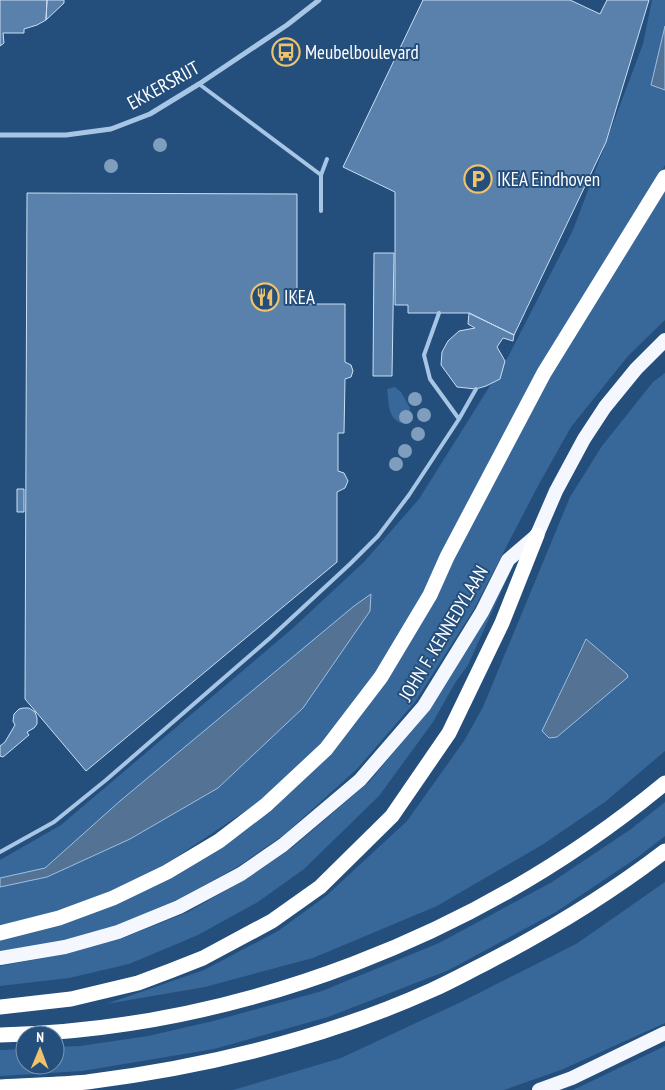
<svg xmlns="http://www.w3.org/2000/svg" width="665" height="1090" viewBox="0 0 665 1090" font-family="'PT Sans Narrow',sans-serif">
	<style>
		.green { fill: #376899; fill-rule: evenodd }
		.water { fill: #547394; stroke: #9cc1e5 }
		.building { fill: #5981ab; stroke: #cadff4 }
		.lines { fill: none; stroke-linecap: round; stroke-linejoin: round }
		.service { stroke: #a7c6e5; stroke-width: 4 }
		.minor { stroke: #a7c6e5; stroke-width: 5 }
		.trunk { stroke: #f4f8fe; stroke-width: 14 }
		.motorway { stroke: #fff; stroke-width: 15 }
		.tree { fill: #7f9ebe }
		.labels { text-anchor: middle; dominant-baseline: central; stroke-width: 4; stroke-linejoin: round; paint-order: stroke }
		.poi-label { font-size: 19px; fill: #fff; stroke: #244e7b; text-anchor: start }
		.street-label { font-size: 19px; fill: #fff; stroke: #244e7b }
	</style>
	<rect width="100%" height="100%" fill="#244e7b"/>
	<path class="green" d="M652 0H665V26L651 84 665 90V165L610 255 425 591 379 668 326 741 262 800 163 866 110 891 57 912 0 927V887L47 877 130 839 218 788 303 708 370 611 237 705 120 801 45 868 0 878V860L61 825 293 628 364 562 419 499 508 357 573 230 643 44Z
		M665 187V320L628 356 571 427 539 484 474 609 415 702 357 769 285 834 237 867 181 898 116 926 63 942 0 951V939L170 878 333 749 551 371Z
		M665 373V751L605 802 542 845 437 906 313 958 205 987 106 1004 204 970 278 931 326 896 407 821 464 741 483 707 570 497 602 446 653 382ZM586 639 596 706 542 731 580 649Z
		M395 387 401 392 410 408 407 421 400 423C387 416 389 402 387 389Z
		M519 552 468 665 455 683 433 722 379 796 304 869 258 902 198 935 129 964 69 978 0 986V966L66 954 123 938 188 912 246 879 293 847 370 781 428 710Z
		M665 802V836L638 857 556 912 449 970 328 1017 214 1049 82 1071 0 1076V1050L25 1049V1065H55V1047L80 1046 148 1036 213 1021 322 991 439 943 552 882 631 829Z
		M665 882V1023L561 1070 504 1090H233L341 1058 463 1001 576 944Z
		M665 1046V1090H573Z"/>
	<path class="water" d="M665 26V90L651 85Z
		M371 594 370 611 303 708 218 788 130 839 47 877 0 887V878L45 868 120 801 354 606Z
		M586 639 627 674 628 677 557 737 549 738 542 731Z"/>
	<path class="building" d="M0 0H47L46 20 37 25 24 29V33H3L4 43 0 46Z
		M47 0H64V3L46 20Z
		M423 0H570L600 14 607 0H649L606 142 514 335 469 313H408V305H395V192L343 167Z
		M27 193 297 194V304H345V362L351 365 353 371 351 377 345 379 344 433H338V471L344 473 348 481 345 488 337 492V562L86 771 25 699Z
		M374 253H394L392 376H373Z
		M469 313 514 335 513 341 503 338 497 347 505 361 500 379 486 386 476 389 457 387 441 365 442 352 448 341 459 331 475 328 468 324Z
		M17 489H24V512H17Z
		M23 708H29L35 712 37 718V724L34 728 27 732 29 735 3 757 0 756V746L5 742 15 725 13 721 14 714 19 709Z"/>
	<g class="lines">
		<path class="service" d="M199 84 321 175
			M321 211V175L327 159
			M439 313 424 355 430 379 459 419
			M0 852 54 822 106 780 270 638 350 564 378 536 409 495 459 419 476 389"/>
		<path class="minor" d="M0 135H66L111 129 150 114 199 84 287 25 319 0"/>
		<path class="trunk" d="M0 958 65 947 118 932 179 907 241 874 283 845 360 780 424 706 482 612 508 560 537 535 556 491 584 439 605 407 636 369 665 340
			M539 1090 572 1078 665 1033"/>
		<path class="motorway" d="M0 933 59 918 113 898 167 872 219 841 266 805 326 749 381 677 430 595 447 557 544 373 665 177
			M0 1007 71 999 138 983 170 971 203 958 272 921 320 887 392 816 449 733 502 623 537 535
			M0 1035C240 1029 480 936 665 783
			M0 1087C29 1085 58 1085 87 1082 205 1067 323 1039 432 990 450 982 468 972 486 963 548 931 609 894 665 851"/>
	</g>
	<g class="tree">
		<circle cx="160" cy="145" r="7"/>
		<circle cx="111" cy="166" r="7"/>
		<circle cx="415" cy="399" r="7"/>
		<circle cx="424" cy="415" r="7"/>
		<circle cx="406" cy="417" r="7"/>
		<circle cx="418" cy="434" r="7"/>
		<circle cx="405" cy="451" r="7"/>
		<circle cx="396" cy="464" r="7"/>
	</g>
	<defs>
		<g id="bus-ring" transform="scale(1.4375)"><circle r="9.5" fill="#244e7b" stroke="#efc36b" stroke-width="1.5"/><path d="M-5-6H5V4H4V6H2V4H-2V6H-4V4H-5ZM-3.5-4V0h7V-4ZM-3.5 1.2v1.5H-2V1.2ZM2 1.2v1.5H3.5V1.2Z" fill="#efc36b"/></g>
		<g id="parking-ring" transform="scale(1.4375)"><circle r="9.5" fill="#244e7b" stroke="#efc36b" stroke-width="1.5"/><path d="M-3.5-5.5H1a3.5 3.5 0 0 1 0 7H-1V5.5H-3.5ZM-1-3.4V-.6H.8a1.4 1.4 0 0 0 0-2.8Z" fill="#efc36b"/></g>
		<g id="restaurant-ring" transform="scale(1.4375)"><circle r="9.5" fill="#244e7b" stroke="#efc36b" stroke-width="1.5"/><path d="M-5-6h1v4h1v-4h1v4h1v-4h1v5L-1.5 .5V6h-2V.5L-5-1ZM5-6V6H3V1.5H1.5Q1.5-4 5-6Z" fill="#efc36b"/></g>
	</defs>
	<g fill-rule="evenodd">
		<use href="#bus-ring" x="286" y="52"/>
		<use href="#parking-ring" x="478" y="179"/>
		<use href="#restaurant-ring" x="265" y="297"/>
	</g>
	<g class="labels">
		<g class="poi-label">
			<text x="305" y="52">Meubelboulevard</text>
			<text x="497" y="179">IKEA Eindhoven</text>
			<text x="284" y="297">IKEA</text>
		</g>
		<g class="street-label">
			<text transform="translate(163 85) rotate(-29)">EKKERSRIJT</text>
			<text transform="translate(443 633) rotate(-59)">JOHN F. KENNEDYLAAN</text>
		</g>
	</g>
	<g transform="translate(40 1050) rotate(1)"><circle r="24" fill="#244e7b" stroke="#7c95b0"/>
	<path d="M0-4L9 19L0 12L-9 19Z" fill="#efc36b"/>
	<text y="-8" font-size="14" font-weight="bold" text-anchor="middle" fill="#ffffff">N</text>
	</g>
</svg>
